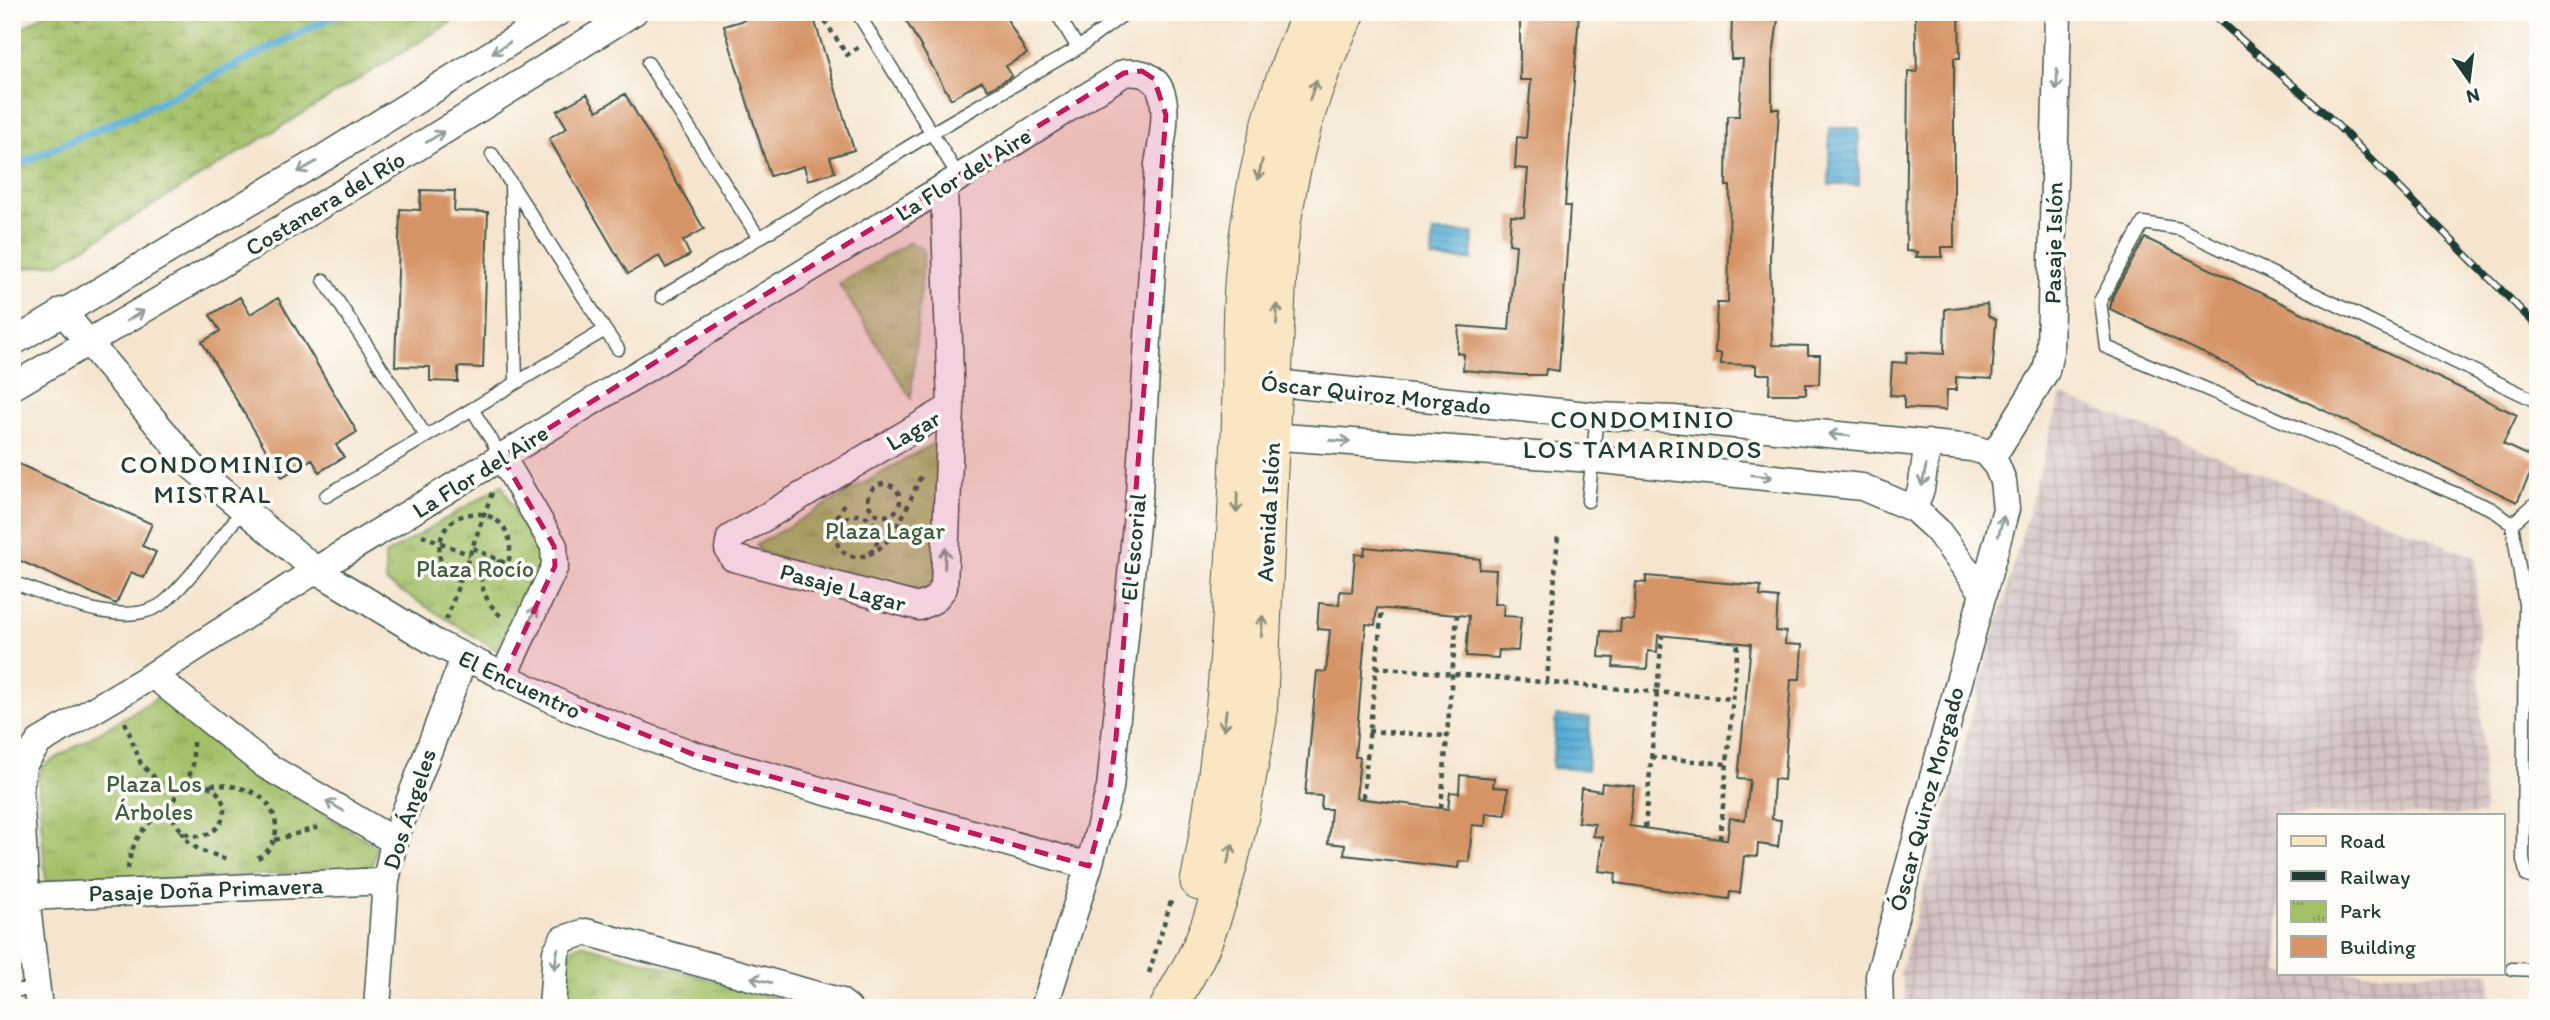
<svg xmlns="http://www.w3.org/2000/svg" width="2550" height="1020" viewBox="0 0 2550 1020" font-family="Itim,sans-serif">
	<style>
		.industrial { fill: url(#industrial-grid) }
		.wetland { fill: url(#wetland-marsh); stroke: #617e4e; stroke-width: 2 }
		.park { fill: url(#park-tufts); stroke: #617e4e; stroke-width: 2 }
		.water { fill: url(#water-rules); stroke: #3c7685; stroke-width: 2 }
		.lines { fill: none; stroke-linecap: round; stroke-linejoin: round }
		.stream { stroke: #59aed6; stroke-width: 8 }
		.building { fill: #d69466 }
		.lane-casing { stroke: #3f564b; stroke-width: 15 }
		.street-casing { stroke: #3f564b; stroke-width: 29 }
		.secondary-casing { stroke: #3f564b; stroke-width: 39 }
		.path { stroke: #3f564b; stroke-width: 4.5; stroke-dasharray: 5 5; stroke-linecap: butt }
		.lane { stroke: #fff; stroke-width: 12 }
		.street { stroke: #fff; stroke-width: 26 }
		.secondary { stroke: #fbe6c3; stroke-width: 37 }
		.rail-casing { stroke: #1f3d34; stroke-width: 8 }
		.rail { stroke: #fdfcf7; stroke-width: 5; stroke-dasharray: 16; stroke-linecap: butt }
		.oneway { stroke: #8f9e9a }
		.oneway2 { stroke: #8d927c }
		.marked { fill: #c2185b; fill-opacity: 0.2; stroke: #c2185b; stroke-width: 5; stroke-dasharray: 14 9; stroke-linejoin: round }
		.labels { text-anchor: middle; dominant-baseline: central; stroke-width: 7; stroke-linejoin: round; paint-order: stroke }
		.street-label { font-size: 24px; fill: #1f3d34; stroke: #fdfcf7 }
		.park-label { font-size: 24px; fill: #405e41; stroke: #fdfcf7 }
		.neighbourhood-label { font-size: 26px; letter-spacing: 2px; fill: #1f3d34; stroke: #fdfcf7 }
	</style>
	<defs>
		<pattern id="industrial-grid" width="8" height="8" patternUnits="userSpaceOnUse" patternTransform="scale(1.75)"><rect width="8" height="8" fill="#d2bfc0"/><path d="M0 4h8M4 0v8" fill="none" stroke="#aa9c9d"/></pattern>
		<pattern id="wetland-marsh" width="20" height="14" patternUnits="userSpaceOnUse" patternTransform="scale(1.75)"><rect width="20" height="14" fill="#a3c067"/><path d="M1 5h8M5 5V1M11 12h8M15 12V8" fill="none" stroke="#849d56"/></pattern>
		<pattern id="park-tufts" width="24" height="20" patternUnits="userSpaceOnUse" patternTransform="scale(1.75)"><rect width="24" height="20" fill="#a3c067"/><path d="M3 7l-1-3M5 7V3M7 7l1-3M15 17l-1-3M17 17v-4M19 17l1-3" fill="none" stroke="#849d56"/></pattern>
		<pattern id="water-rules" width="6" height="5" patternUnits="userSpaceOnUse" patternTransform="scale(1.75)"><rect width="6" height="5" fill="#59aed6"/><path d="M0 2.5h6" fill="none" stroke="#498fae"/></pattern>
	</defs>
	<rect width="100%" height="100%" fill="#fdfcf7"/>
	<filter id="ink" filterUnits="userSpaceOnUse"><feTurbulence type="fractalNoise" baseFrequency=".0143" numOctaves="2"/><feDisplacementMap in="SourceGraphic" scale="14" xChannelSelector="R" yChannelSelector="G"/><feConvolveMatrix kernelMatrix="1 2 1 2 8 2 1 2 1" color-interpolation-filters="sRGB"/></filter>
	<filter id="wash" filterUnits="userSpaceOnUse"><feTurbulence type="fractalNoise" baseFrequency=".00686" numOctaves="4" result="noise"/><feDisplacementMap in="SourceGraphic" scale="28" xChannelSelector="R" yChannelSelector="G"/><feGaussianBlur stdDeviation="1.57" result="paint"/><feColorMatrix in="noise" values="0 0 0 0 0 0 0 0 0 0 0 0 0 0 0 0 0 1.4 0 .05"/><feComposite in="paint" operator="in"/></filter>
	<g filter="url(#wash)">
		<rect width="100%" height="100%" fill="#f5e5cf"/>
		<path class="industrial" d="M2061 395 2476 557 2484 815H2279V973H2490L2492 1008H1907L1900 973Z"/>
		<path class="wetland" d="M48 12H76L79 17 87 12H468L59 263 12 270V34Z"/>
		<path class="park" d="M910 242 924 250 911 398 839 284Z
			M939 440 936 578 931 586 919 591 762 554 756 545Z
			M502 485 541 561 538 572 497 650 386 582 385 555Z
			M160 696 261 775 377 847 371 869 46 886 38 777 43 766Z
			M581 944 814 1008H561L568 957 574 947Z"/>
		<path class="water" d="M1829 128H1859V185H1829Z
			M1433 232 1473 233 1472 260 1432 259Z
			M1556 716 1590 718 1587 770 1552 768Z"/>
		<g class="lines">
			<path class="stream" d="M12 167 165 100 342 12"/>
		</g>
		<g id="blocks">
			<path class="building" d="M741 12H812L854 150 830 157 835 172 808 180 804 166 770 176 724 26 744 20Z
				M901 12H1003L1027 54 1006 66 1012 76 988 90 982 81 951 99Z
				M1530 12H1579L1565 206H1570L1559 371 1546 369 1545 375H1521L1463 370 1464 354 1457 353 1459 326 1509 330 1516 245 1509 244 1511 216 1524 217 1528 169 1515 168 1517 137 1526 138 1531 80H1520V14Z
				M1732 12H1779L1772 64V109H1779L1770 257 1772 345 1808 346V355H1820L1819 384H1806V394H1769L1770 374H1756V365L1721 364V353H1715L1717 303H1728L1730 186H1726L1727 116H1739L1743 59H1731Z
				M1915 12H1959L1960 58H1954V247H1942V257H1916L1918 252 1906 251 1908 71 1917 72Z
				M587 94 597 111 625 94 704 229 683 241 690 255 666 268 659 256 628 274 549 139 567 128 557 111Z
				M421 190 455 191 454 211 488 212 483 368 458 367V382L430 381V367L395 366 400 209 420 210Z
				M2145 238 2517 415 2503 444 2537 460 2517 502 2110 309 2113 295Z
				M240 297 250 314 278 298 357 432 336 445 344 457 319 472 312 459 282 477 202 342 220 331 210 315Z
				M1987 304 1988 316 1996 320 1992 379 1956 377V390H1947L1946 410 1904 408V396L1890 395 1892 362 1906 363 1907 352 1944 354 1945 309Z
				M12 461 152 524 142 546 156 552 144 578 131 572 116 604 12 557Z
				M1365 547 1480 559 1479 569 1496 570 1494 604H1504L1503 616 1521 617 1518 651 1499 650 1498 658 1466 656 1469 616 1377 608 1375 625 1366 624 1355 757H1360L1356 798 1448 809 1450 792 1459 793 1460 775 1494 778 1493 787 1508 788 1506 815 1486 813 1485 826 1472 825 1469 862 1459 861 1458 868 1344 855 1345 845 1328 843 1331 809H1321L1322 796 1305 795 1317 671 1326 672 1330 630 1317 629 1319 603 1339 605 1340 591 1352 592 1355 554 1364 555Z
				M1646 576 1761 586 1760 596 1778 598 1776 631 1786 632 1785 644 1802 645 1800 679H1791L1784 780 1774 779 1772 819 1781 820 1778 847 1758 844 1757 857 1744 856 1740 893 1730 892 1729 899 1615 883 1616 873 1599 871 1603 837 1593 836 1595 824 1578 822 1581 788 1601 791 1602 783 1634 786 1629 826 1727 840 1730 818 1745 820 1750 780 1738 779 1751 644 1658 635 1657 652 1648 651 1647 669 1613 667 1614 658 1599 657 1601 631 1620 632 1621 619 1634 620 1636 582 1646 583Z"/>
		</g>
	</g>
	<g filter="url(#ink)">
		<use href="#blocks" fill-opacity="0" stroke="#3f564b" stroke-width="2"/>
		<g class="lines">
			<g class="lane-casing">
				<path id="lane" d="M857 12 959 177
					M1056 12 1078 48
					M648 63 759 238
					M511 183 516 382
					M324 280 426 436
					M662 297 933 132 1078 48 1127 12
					M605 330 618 349
					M2538 402 2180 229 2143 223 2100 301 2106 347 2492 509 2512 524 2525 604 2523 860 2527 876 2538 880
					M472 409 502 457
					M326 496 605 330 492 154
					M1588 501 1597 416
					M2512 524 2538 501
					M12 582C52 596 129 634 167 600 195 574 219 539 244 509
					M2512 969 2538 970
					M12 990H38"/>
			</g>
			<g class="street-casing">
				<path id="street" d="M944 187 951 407 944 588 934 600 919 607 733 558 728 549 730 538 951 407
					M62 311 194 468 316 570 436 643 572 709 695 755 1089 866
					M12 343 325 157 559 12
					M1257 381 1597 416 1674 419 1972 448 1985 452 1997 466 2003 481 2006 509 1879 976 1880 1008
					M12 387 386 167 634 12
					M1253 435 1592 459 1862 487 1914 509 1937 530 1982 591
					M502 457 554 546 555 566 503 677
					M1992 458 2046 371 2050 351 2058 12
					M1914 509 1921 489 1928 443
					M153 675 265 765 394 841
					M26 897 386 881
					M39 1008 26 897 20 790 23 765 39 742 153 675 316 570 944 187 1124 73C1179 67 1164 129 1158 164L1139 494 1110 788 1089 866 1044 1008
					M377 1008 386 881 394 841 464 658
					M552 1008 556 952 563 939 586 932 839 1001 848 1008"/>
			</g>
			<g class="secondary-casing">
				<path id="secondary" d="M1199 882C1230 734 1233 585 1240 435 1242 381 1239 326 1244 272 1252 183 1274 93 1312 12
					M1168 1008C1180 986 1194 964 1203 942 1232 871 1245 793 1258 719L1279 246C1289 164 1309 86 1347 12"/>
			</g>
			<path class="path" d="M819 12 847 55 859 47
				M868 500a16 16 0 1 1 32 0a16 16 0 1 1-32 0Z
				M836 536a21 21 0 1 1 42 0a21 21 0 1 1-42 0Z
				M837 527V517L847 500
				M422 535 470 555
				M473 548 524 572
				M869 554C896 545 910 497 922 474
				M466 566 481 573C480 591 490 607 503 618
				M481 573 485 567 501 561
				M460 581C449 578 442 570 440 558 431 498 525 498 508 564
				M446 620 492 493
				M1375 667 1733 699
				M1547 682 1558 534
				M125 722 141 764 161 784 185 788 193 765V739
				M1368 731 1447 736
				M1651 757 1727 764
				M172 810a26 26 0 1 1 52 0a26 26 0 1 1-52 0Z
				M201 785C221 784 248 785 264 800 283 818 279 850 255 859
				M1363 798 1382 608
				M1441 808 1457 616
				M1645 828 1662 636
				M182 831 183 837 199 850 230 860
				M1720 839 1738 643
				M275 840 319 827
				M128 869C131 838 148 821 172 804
				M1149 973 1172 898
				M1320 1008V1004L1374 1008"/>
			<use href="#lane" class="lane"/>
			<use href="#street" class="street"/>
			<use href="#secondary" class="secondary"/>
			<g class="rail-casing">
				<path id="rail" d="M2210 12 2329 117 2538 327"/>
			</g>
			<use href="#rail" class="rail"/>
		</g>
		<defs><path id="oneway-shaft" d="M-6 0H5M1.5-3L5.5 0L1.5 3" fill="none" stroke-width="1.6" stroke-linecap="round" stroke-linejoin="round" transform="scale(1.75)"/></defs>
		<g class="oneway">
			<use href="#oneway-shaft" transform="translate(501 48) rotate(148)"/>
			<use href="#oneway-shaft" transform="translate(2057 80) rotate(91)"/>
			<use href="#oneway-shaft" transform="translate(435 137) rotate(-32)"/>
			<use href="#oneway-shaft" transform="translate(307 167) rotate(150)"/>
			<use href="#oneway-shaft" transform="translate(135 316) rotate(-31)"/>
			<use href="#oneway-shaft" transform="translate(1839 435) rotate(-175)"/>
			<use href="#oneway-shaft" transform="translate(1340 441) rotate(4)"/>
			<use href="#oneway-shaft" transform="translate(1762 476) rotate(6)"/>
			<use href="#oneway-shaft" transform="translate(1924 476) rotate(101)"/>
			<use href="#oneway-shaft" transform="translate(2001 526) rotate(-75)"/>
			<use href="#oneway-shaft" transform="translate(945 558) rotate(-88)"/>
			<use href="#oneway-shaft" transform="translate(532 616) rotate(-65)"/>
			<use href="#oneway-shaft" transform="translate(335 806) rotate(-150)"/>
			<use href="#oneway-shaft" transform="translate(556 959) rotate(100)"/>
			<use href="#oneway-shaft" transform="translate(761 980) rotate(-165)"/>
		</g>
		<g class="oneway2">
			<use href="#oneway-shaft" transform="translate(1313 90) rotate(-71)"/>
			<use href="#oneway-shaft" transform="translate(1260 170) rotate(103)"/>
			<use href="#oneway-shaft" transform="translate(1277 314) rotate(-88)"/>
			<use href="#oneway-shaft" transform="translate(1237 503) rotate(92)"/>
			<use href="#oneway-shaft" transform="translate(1262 626) rotate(-87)"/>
			<use href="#oneway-shaft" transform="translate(1225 720) rotate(97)"/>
			<use href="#oneway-shaft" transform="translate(1230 854) rotate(-75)"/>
		</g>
	</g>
	<path class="marked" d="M1142 71 1154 79 1166 115 1116 738 1110 788 1089 866 695 755 503 677 555 566 554 546 502 457 1124 73Z"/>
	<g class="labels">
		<g class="street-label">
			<text transform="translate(963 174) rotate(-32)">La Flor del Aire</text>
			<text transform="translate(325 203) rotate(-31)">Costanera del Río</text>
			<text transform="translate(2053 243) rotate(-89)">Pasaje Islón</text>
			<text transform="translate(1376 394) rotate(6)">Óscar Quiroz Morgado</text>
			<text transform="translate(913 430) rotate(-30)">Lagar</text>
			<text transform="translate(480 471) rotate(-32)">La Flor del Aire</text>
			<text transform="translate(1268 512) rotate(-87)">Avenida Islón</text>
			<text transform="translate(1133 547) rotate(-85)">El Escorial</text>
			<text transform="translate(843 587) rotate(15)">Pasaje Lagar</text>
			<text transform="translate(520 684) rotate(25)">El Encuentro</text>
			<text transform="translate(1926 799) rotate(-75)">Óscar Quiroz Morgado</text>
			<text transform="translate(409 809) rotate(-72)">Dos Ángeles</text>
			<text transform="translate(206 889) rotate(-2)">Pasaje Doña Primavera</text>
		</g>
		<g class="park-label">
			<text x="885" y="530">Plaza Lagar</text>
			<text x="475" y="568">Plaza Rocío</text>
			<text x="154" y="783">Plaza Los<tspan x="154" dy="28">Árboles</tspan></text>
		</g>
		<g class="neighbourhood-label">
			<text x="1643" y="419">CONDOMINIO<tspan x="1643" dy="30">LOS TAMARINDOS</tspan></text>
			<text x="213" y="464">CONDOMINIO<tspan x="213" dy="30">MISTRAL</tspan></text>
		</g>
	</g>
	<rect width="2550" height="1020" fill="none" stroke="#fdfcf7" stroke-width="42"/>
	<rect x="2277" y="814" width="228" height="161" fill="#fdfcf7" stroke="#a4b0a9" stroke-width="2"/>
	<rect x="2291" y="836" width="35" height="10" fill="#fbe6c3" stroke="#a4b0a9" stroke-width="2"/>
	<text x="2340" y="848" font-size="21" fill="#1f3d34">Road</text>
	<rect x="2291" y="871" width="35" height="10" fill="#1f3d34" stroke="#a4b0a9" stroke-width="2"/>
	<text x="2340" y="884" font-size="21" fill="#1f3d34">Railway</text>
	<rect x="2291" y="901" width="35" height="21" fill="url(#park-tufts)" stroke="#a4b0a9" stroke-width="2"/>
	<text x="2340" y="918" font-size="21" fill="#1f3d34">Park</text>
	<rect x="2291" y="936" width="35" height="21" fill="#d69466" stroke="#a4b0a9" stroke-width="2"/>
	<text x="2340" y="954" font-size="21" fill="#1f3d34">Building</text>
	<g transform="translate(2469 80) rotate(166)" stroke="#fdfcf7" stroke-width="5" paint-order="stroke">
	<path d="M0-5L12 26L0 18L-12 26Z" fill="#1f3d34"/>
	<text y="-10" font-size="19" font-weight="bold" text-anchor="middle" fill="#1f3d34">N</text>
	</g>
</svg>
